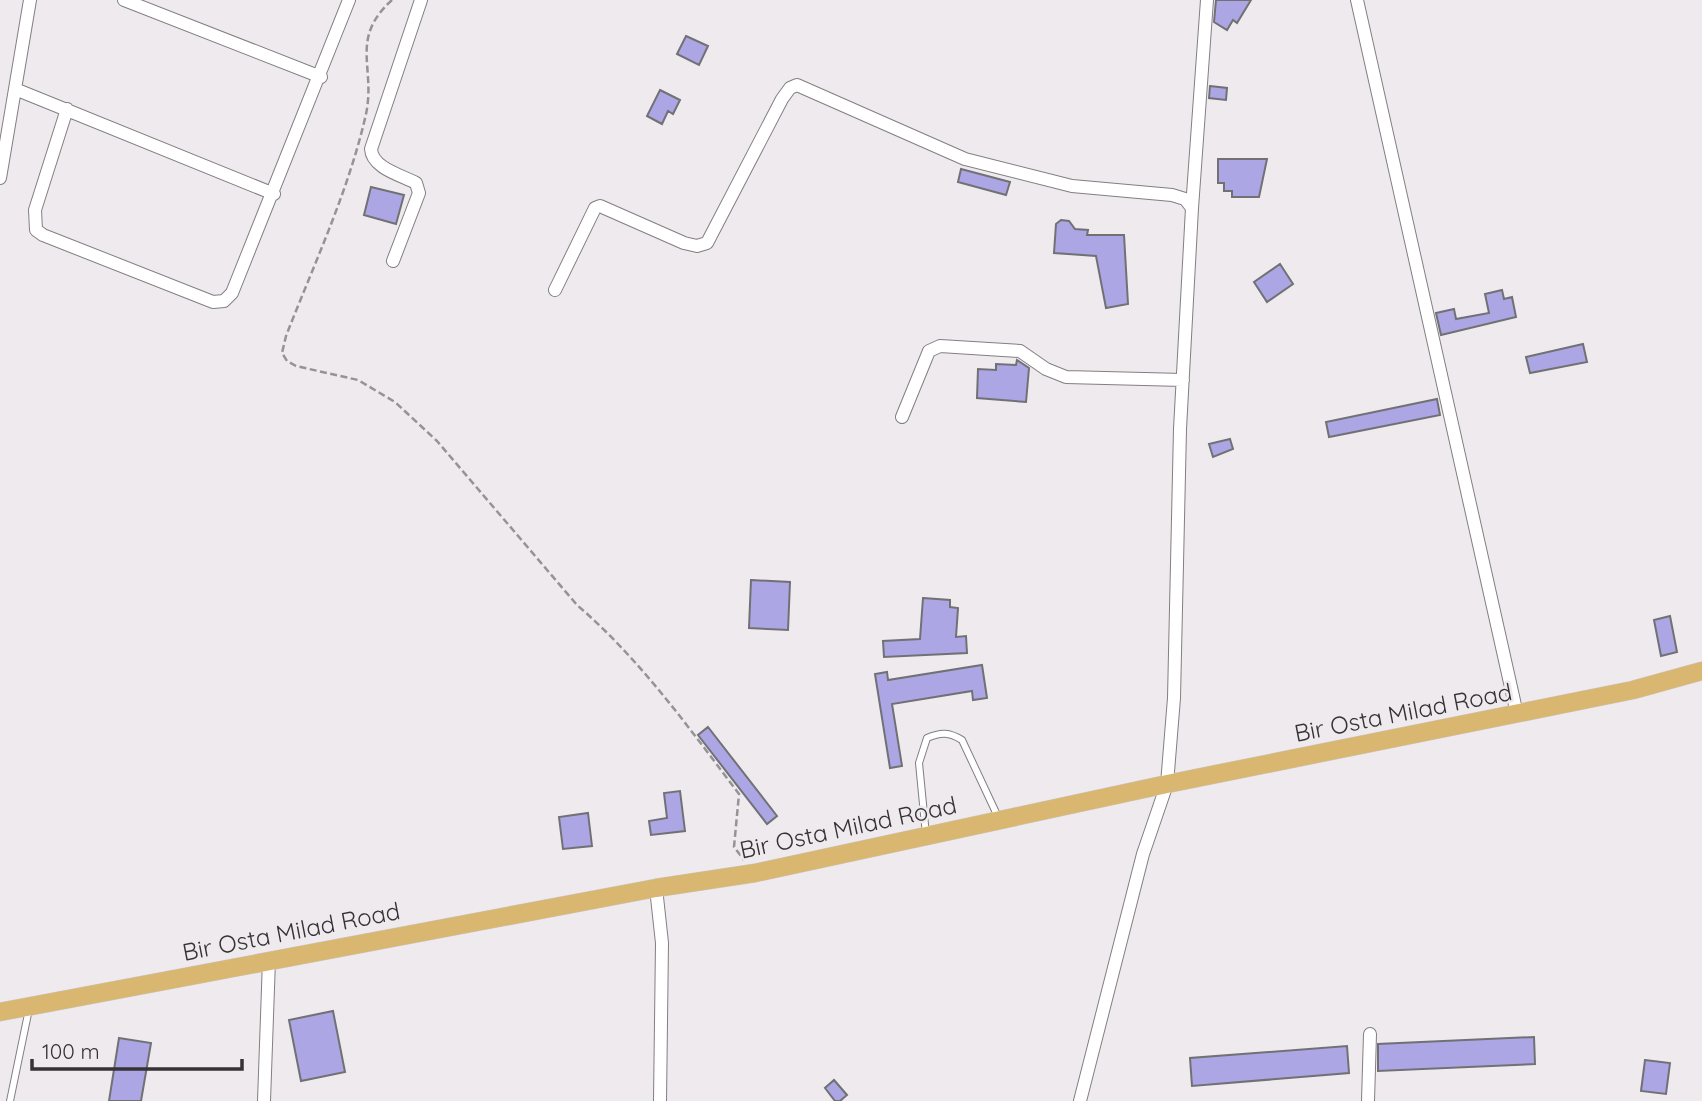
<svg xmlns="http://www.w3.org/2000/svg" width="1702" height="1101" viewBox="0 0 1702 1101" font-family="Quicksand,sans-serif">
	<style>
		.building { fill: #ada6e5; stroke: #717175; stroke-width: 2 }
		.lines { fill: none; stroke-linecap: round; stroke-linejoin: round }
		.lane-casing { stroke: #827f83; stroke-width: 8 }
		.street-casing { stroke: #827f83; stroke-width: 14 }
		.primary-casing { stroke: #cacaca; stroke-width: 19 }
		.path { stroke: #969396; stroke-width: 2.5; stroke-dasharray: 7 3.5; stroke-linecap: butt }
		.lane { stroke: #fff; stroke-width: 6 }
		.street { stroke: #fff; stroke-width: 12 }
		.primary { stroke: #d9b771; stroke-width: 18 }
		.labels { text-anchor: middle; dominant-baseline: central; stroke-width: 5; stroke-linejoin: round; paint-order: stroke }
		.street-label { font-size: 24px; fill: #353335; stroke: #eeeaee }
	</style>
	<rect width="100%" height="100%" fill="#eeeaee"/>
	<path class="building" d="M1216 0H1251L1237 23 1233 20 1227 30 1214 22Z
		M686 36 708 46 699 65 677 54Z
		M1210 86 1227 88 1226 100 1209 98Z
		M660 90 680 100 673 114 668 111 662 124 647 116Z
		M1218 159H1267L1259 197H1232V191H1224V183H1218Z
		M961 169 1010 182 1006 195 958 182Z
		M371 187 404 195 396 224 364 215Z
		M1061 220 1069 221 1075 229 1088 230 1087 235H1124L1128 304 1106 308 1096 256 1054 253 1056 224Z
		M1280 264 1293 284 1267 302 1254 282Z
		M1502 290 1504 299 1512 297 1516 317 1441 335 1436 313 1454 309 1456 319 1489 313 1485 294Z
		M1583 344 1587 362 1530 373 1526 357Z
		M1017 360 1029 368 1026 402 977 398 978 369 996 370V364L1016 365Z
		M1437 399 1440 415 1329 437 1326 422Z
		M1230 439 1233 449 1213 457 1209 444Z
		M751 580 790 582 788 630 749 628Z
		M923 598 950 600V607L958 608 956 637 966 636 967 653 884 657 883 641 920 639Z
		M1670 616 1677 652 1661 656 1654 620Z
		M982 665 987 698 973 700 972 691 892 704 902 766 890 768 875 674 887 672 888 680Z
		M708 727 777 816 767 824 698 735Z
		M680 791 685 831 651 835 649 821 667 818 664 793Z
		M588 813 592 846 563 849 559 817Z
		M333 1011 345 1072 301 1081 289 1020Z
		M1534 1037 1535 1064 1378 1071V1044Z
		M119 1038 151 1043 141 1101H109Z
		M1347 1046 1349 1073 1192 1086 1190 1058Z
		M1645 1060 1670 1063 1666 1094 1641 1091Z
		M834 1080 847 1095 840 1101H835L825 1088Z"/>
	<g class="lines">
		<g class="lane-casing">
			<path id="lane" d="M926 835 919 763 927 738C941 732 949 732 962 740L999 819
				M10 1101 29 1009"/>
		</g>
		<g class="street-casing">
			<path id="street" d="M124 0 321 77
				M1357 0 1517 714
				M15 89 274 194
				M67 109 35 210 36 230 43 235 213 302 224 301 232 293 349 0
				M0 178 30 0
				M1192 208 1207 0
				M393 261 419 193 416 183C401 175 372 168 371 149L421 0
				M555 290 595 208 600 206 684 243 697 246 707 243 782 99 790 88 797 85 965 159 1072 186 1172 195 1185 199 1192 208 1180 429 1174 698 1167 784 1143 854 1080 1101
				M902 417 929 351 940 346 1020 351 1046 369 1066 377 1183 380
				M656 888 662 943 660 1101
				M264 1101 269 960
				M1368 1101 1370 1034"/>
		</g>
		<g class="primary-casing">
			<path id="primary" d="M0 1012 656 888 755 873 1167 784 1633 690 1702 671"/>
		</g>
		<path class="path" d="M392 0C349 39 376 67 366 114 349 190 314 264 286 336L282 353 287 361 296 366 358 380 395 402 437 441 577 605C640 659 689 728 739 794L734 847 744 860"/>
		<use href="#lane" class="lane"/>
		<use href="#street" class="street"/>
		<use href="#primary" class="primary"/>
	</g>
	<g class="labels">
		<g class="street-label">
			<text transform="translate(1403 712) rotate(-11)">Bir Osta Milad Road</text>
			<text transform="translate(848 827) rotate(-12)">Bir Osta Milad Road</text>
			<text transform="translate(291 931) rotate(-11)">Bir Osta Milad Road</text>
		</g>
	</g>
	<path d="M32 1059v10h210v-10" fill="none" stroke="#353335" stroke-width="3.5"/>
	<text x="42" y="1059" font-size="21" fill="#353335" stroke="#eeeaee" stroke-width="5" paint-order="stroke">100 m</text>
</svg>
